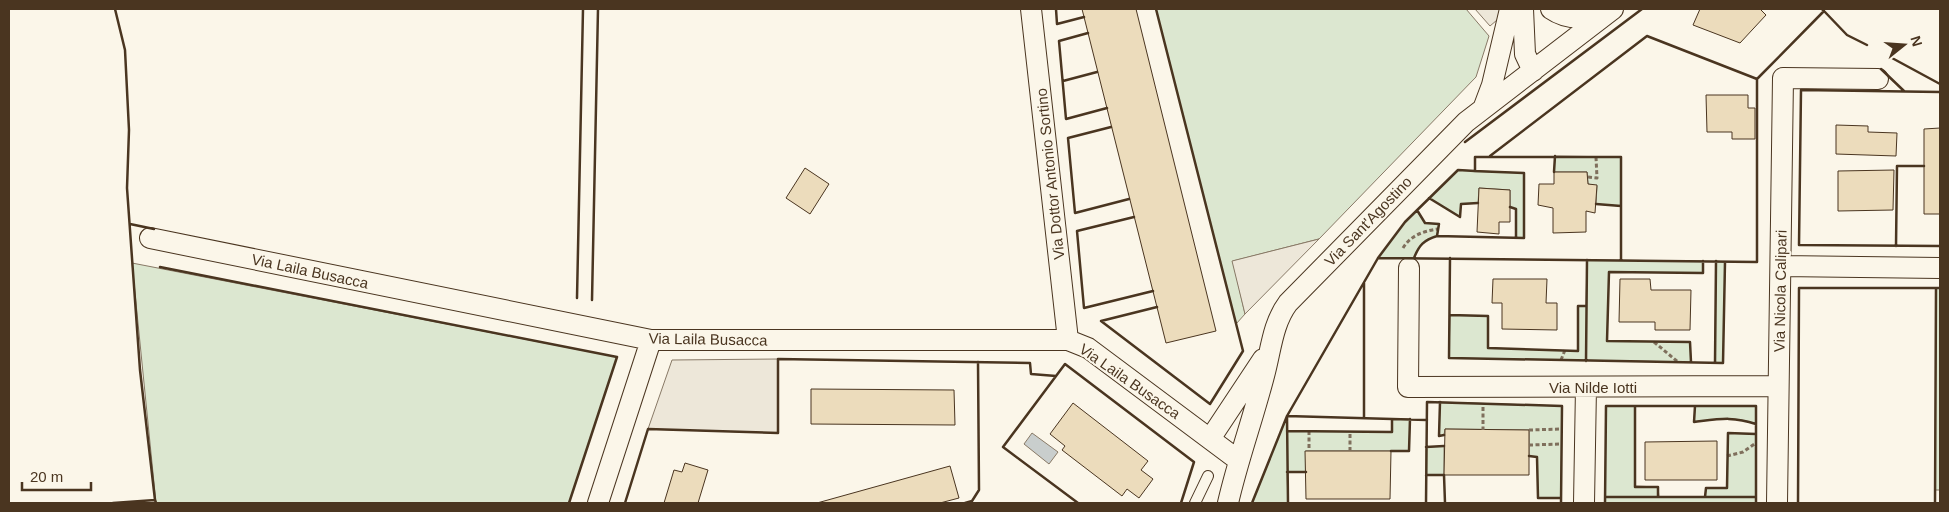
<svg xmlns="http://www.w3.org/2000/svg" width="1949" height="512" viewBox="0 0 1949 512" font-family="Arial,sans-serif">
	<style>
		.green { fill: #dce7d0; stroke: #887966 }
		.parking { fill: #ede7d9; stroke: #887966 }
		.water { fill: #c9cecd; stroke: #887966 }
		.building { fill: #ecdcbc; stroke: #4a3520 }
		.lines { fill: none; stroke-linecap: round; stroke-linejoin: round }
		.lane-casing { stroke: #4a3520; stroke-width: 12 }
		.street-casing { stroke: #4a3520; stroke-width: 22 }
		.path { stroke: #7f6f5c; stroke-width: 3; stroke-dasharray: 4 2.5; stroke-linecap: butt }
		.lane { stroke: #fbf6e9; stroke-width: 10 }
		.street { stroke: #fbf6e9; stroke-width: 20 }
		.wall { stroke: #4a3520; stroke-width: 2.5 }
		.labels { text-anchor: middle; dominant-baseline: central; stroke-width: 4; stroke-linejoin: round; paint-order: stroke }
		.street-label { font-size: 15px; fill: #4a3520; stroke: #fbf6e9 }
	</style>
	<rect width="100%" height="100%" fill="#fbf6e9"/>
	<path class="green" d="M1156 9H1466L1489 36 1476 77 1319 239 1233 261 1245 314 1236 324Z
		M1555 156 1621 157V206L1596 204 1597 186 1588 184 1587 172H1554Z
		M1458 170 1524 173V238H1516V209L1510 207V190L1479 188 1478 203 1461 204 1460 217 1429 198Z
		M1417 210 1425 223 1439 224 1437 236C1424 240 1419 245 1414 258H1378L1405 222Z
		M1587 260 1703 261V273L1609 272 1607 341 1690 342 1691 362 1449 358 1450 315 1488 316V348L1578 351V306H1586Z
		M1716 261 1725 262 1723 363H1715Z
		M132 263 617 357 569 503H156Z
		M1936 288H1940V490H1935Z
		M1440 402 1562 406 1561 498H1538L1537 457 1529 456V430L1445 429 1444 435 1439 436Z
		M1606 406H1635V486L1658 487 1659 497H1705L1706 488H1727L1728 433 1756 434V503H1605Z
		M1695 406H1756V424C1733 416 1719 419 1694 422Z
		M1287 416V431L1392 432V419H1410L1409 451H1306V472H1287L1288 503H1252Z
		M1444 446V475H1426V447Z"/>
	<path class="parking" d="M1475 9H1500L1499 20H1497L1490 26Z
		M1319 239 1245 314 1232 261Z
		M778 359V433L648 429 672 360Z"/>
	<path class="water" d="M1032 433 1058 452 1049 464 1024 444Z"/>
	<path class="building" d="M1082 9H1136L1216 331 1166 343Z
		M1700 9H1760L1766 15 1740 43 1693 25Z
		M1706 95H1748V108H1755V139H1732V132H1707Z
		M1836 125 1868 126V132L1897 133 1896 156 1836 154Z
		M1940 128V214H1924V129Z
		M805 168 829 184 810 214 786 198Z
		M1894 170 1893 210 1838 211V171Z
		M1554 172H1587L1588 184 1597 185 1595 213 1586 211V232L1553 233V208L1538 205 1539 184H1554Z
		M1479 188 1510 190V222H1499V234L1477 232Z
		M1493 279H1547L1546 303H1557V330L1502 329V303H1492Z
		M1620 279H1650L1651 290H1691L1690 330H1655V322H1619Z
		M811 389 954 390 955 425 811 424Z
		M1073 403 1148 461 1141 470 1153 479 1139 498 1127 489 1122 496 1062 450 1065 446 1050 434Z
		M1445 429 1529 430V475H1444Z
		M1717 441V480H1645V442Z
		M1305 451H1391L1390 499H1306Z
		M685 463 708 470 698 503H664L674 470 682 472Z
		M950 466 959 498 940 503H817Z"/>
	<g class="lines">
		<g class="lane-casing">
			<path id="lane" d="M1195 503 1208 476"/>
		</g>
		<g class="street-casing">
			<path id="street" d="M1031 9 1068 340
				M1523 9 1525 54 1533 71
				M1551 9C1567 20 1588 20 1605 12
				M1483 109 1492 85 1510 9
				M150 238 651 340H1068L1088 348 1238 460
				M1781 266 1940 268
				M1409 268 1408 387 1778 386
				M1210 439 1263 359
				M598 503 651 340
				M1228 503C1238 459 1254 416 1265 372 1271 349 1273 323 1288 303L1466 122 1613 9
				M1584 503 1586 387
				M1777 503 1783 78 1878 79"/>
		</g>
		<path class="path" d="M1588 177 1597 178 1596 157
			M1403 248C1411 235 1424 231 1438 229
			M1654 342 1678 362
			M1561 360 1565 350
			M1483 407V430
			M1529 430 1562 429
			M1309 431V451
			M1529 445 1562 444
			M1350 451V432
			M1727 456 1743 452 1756 443"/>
		<use href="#lane" class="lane"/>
		<use href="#street" class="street"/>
		<path class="wall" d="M115 9 125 50 129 130 127 188 140 370 155 500
			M1056 9 1057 24 1084 17
			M1156 9 1243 351 1210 404 1101 321 1157 307
			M1824 11 1847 35 1867 45
			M1088 33 1059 41 1066 119 1107 108
			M1892 58 1940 84
			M1881 69 1904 91
			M1063 81 1097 72
			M1940 92 1801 90 1799 245 1940 246
			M1111 127 1068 138 1075 213 1129 199
			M1465 142 1642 9
			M1490 156 1647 36 1757 79 1824 11 1822 9
			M1554 172 1555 156
			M1429 198 1460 217 1461 204 1478 203
			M1596 204 1621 206
			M1510 207 1516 209V238
			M1417 210 1425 223 1439 224 1437 236
			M1134 217 1077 231 1084 308 1153 291
			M130 224 154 229
			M1896 246 1897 166H1924
			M1414 258C1419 245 1424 240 1437 236L1524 238V173L1473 171
			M1450 258 1449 358 1723 363 1725 262
			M1621 260V157H1475V171L1458 170 1405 222 1378 258 1757 262V79
			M160 267 617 357 569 503
			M1364 283V418
			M577 298 583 9
			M592 300 598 9
			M1450 315 1488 316V348L1578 351V306H1586
			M1586 361 1587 260
			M1691 362 1690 342 1607 341 1609 272 1703 273V261
			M1715 363 1716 261
			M1440 402 1439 436 1444 435
			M1635 406V487H1658V497
			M1695 406 1694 422C1719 419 1733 416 1756 424
			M1287 431 1392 432V419
			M1426 447 1444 446
			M1391 451H1409L1410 419
			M1529 456 1537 457 1538 498H1561
			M1287 472H1306
			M1426 475H1444L1445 503
			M1605 497H1756
			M1705 497 1706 488H1727L1728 433 1756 434
			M113 503 155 500 156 503
			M625 503 648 429 778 433V359L1030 363 1031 374 1056 376
			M965 503 972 501 979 490 978 362
			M1078 503 1003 447 1065 364 1194 462 1181 503
			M1252 503 1287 416 1378 258
			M1288 503 1287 416 1427 420
			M1426 503 1427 402 1562 406 1561 503
			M1605 503 1606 406H1756V503
			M1798 503 1799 288H1940
			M1935 503 1936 288"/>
	</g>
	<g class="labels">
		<g class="street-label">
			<text transform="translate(1050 174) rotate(-96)">Via Dottor Antonio Sortino</text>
			<text transform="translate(1368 221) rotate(-46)">Via Sant'Agostino</text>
			<text transform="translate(310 271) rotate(12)">Via Laila Busacca</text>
			<text transform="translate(1780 291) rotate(-89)">Via Nicola Calipari</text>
			<text transform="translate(708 339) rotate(1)">Via Laila Busacca</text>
			<text transform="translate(1130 381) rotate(35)">Via Laila Busacca</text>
			<text x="1593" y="387">Via Nilde Iotti</text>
		</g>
	</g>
	<rect width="1949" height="512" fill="none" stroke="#4a3520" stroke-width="20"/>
	<g transform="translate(1904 45) rotate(73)" stroke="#fbf6e9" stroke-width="4" paint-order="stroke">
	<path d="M0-4L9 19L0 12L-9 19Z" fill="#4a3520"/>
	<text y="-8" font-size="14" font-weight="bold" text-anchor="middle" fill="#4a3520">N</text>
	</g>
	<path d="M22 482v8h69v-8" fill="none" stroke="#4a3520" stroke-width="2.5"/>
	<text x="30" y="482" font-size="15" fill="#4a3520" stroke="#fbf6e9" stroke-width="4" paint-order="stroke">20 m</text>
</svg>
